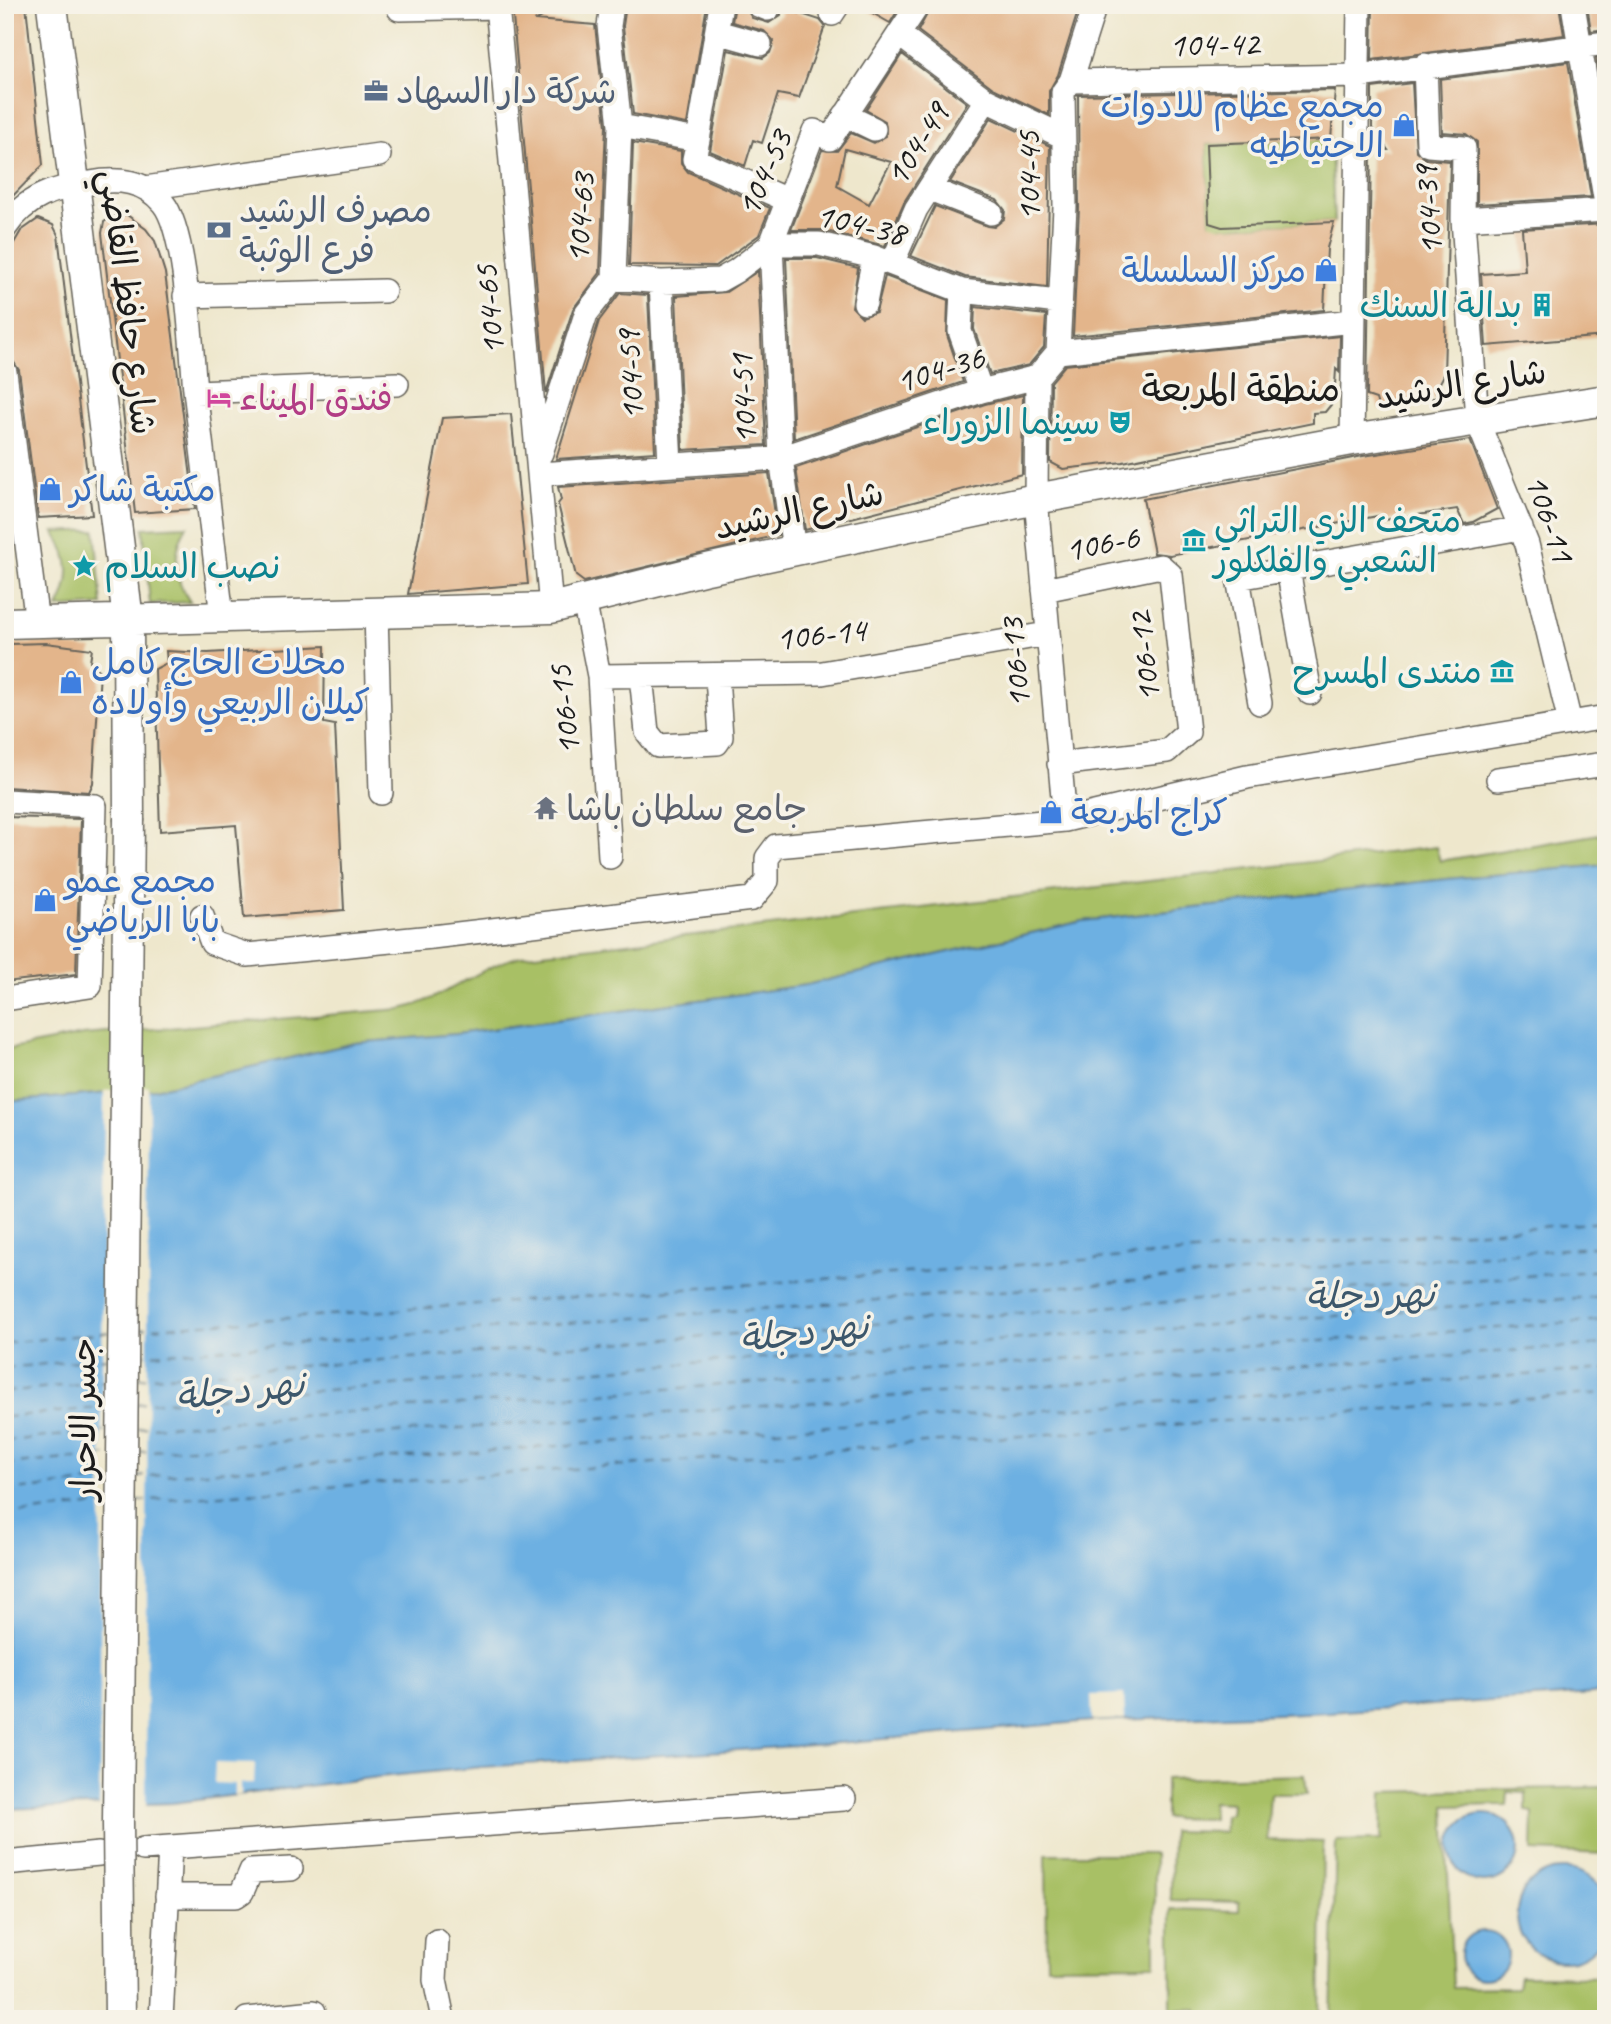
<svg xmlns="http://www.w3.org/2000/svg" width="1611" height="2024" viewBox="0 0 1611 2024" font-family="Caveat,'Playpen Sans Arabic',sans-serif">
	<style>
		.green { fill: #a8c065; stroke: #626e40; stroke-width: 2 }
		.water { fill: #6db0e2; stroke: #44667f; stroke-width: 2 }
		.pier { fill: #eee7cc }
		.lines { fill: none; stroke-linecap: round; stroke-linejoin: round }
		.ferry { stroke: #3c576b; stroke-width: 2; stroke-dasharray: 9 7; stroke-linecap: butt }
		.building { fill: #e3b58b; fill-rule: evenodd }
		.minor-casing { stroke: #66635a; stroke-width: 26 }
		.major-casing { stroke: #66635a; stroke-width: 33 }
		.minor { stroke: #fff; stroke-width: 23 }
		.major { stroke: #fff; stroke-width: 30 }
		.major-bridge-casing { stroke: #66635a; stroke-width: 33; stroke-linecap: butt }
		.major-bridge { stroke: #fff; stroke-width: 30 }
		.labels { text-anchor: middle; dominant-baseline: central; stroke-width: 7; stroke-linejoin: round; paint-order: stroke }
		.street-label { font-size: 35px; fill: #1c1c1c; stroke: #f7f3e8 }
		.service-label { font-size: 35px; fill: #4e5e75; stroke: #f7f3e8; text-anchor: start }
		.shop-label { font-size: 35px; fill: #366cbe; stroke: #f7f3e8; text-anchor: start }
		.culture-label { font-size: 35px; fill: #0d838f; stroke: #f7f3e8; text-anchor: end }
		.hotel-label { font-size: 35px; fill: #b23c85; stroke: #f7f3e8; text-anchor: start }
		.worship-label { font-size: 35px; fill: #5b616d; stroke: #f7f3e8; text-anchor: start }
		.neighbourhood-label { font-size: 37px; fill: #1c1c1c; stroke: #f7f3e8 }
		.water-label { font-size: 37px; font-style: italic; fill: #3c576b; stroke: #f7f3e8 }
	</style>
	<rect width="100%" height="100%" fill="#f7f3e8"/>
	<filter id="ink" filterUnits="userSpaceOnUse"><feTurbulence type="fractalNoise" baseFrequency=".0143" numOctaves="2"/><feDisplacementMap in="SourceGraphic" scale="14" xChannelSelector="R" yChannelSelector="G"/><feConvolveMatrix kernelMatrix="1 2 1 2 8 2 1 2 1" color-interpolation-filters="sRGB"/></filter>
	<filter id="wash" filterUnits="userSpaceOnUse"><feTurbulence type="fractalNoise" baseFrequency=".00686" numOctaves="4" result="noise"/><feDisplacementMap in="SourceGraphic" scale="28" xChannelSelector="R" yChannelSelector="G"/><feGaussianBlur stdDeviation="1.57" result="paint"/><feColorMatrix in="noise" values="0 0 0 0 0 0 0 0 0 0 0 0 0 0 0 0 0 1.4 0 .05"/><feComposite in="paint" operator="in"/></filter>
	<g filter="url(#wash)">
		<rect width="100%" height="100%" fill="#eee7cc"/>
		<path class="green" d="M1331 139 1334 222 1209 228 1206 144Z
			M187 526C172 551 173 578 190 602L150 604 143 528Z
			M95 530 102 605 58 608C72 580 72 558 54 532Z
			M1606 833V865L1446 879 1083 921 806 985 456 1034 355 1043 155 1089 5 1102V1050L83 1035 401 1009C447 999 480 964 526 955L1436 847 1440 861Z
			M1305 1775 1307 1794H1270L1267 1840 1323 1842 1320 2019H1197V2009L1171 2010V1909L1239 1911V1902L1171 1900 1172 1831 1224 1832 1225 1815 1231 1814 1232 1803 1212 1802 1213 1819 1165 1818V1779Z
			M1606 1787V1854L1532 1851 1533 1812 1526 1811V1793L1508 1792 1507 1805 1445 1806 1453 1988 1517 1987 1519 1976 1606 1977V2019H1331L1336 1841 1381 1840 1382 1792Z
			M1046 1854H1155V1965L1047 1966Z"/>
		<path class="water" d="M1606 865V1693L1330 1712 1092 1721 826 1744 483 1767 379 1777 173 1803 5 1809V1102L155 1089 355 1043 456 1034 806 985 1083 921 1446 879Z
			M1450 1848a34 34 0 1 1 68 0a34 34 0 1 1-68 0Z
			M1517 1915a46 46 0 1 1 92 0a46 46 0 1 1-92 0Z
			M1460 1955a24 24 0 1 1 48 0a24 24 0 1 1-48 0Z"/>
		<path class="pier" d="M149 1086 146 1808 99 1809 104 1091Z
			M1124 1694 1125 1719 1092 1721 1091 1695Z
			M215 1763 255 1764 254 1783H241V1795H235V1784L214 1783Z"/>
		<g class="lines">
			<path class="ferry" d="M137 1329 1606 1222
				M5 1343 111 1332
				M137 1355 1606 1246
				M5 1368 107 1358
				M137 1378 1606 1270
				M5 1392 107 1381
				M135 1404 1606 1296
				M5 1417 109 1407
				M137 1428 1606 1320
				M5 1441 107 1431
				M137 1452 1606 1344
				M5 1465 107 1455
				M135 1477 1606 1369
				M5 1491 109 1480
				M137 1501 1606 1393
				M5 1515 107 1504"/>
		</g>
		<g id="blocks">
			<path class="building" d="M5 5H26L43 165 5 204Z
				M512 5H566L536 20 595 25 606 126 600 273 573 309 546 393Z
				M626 5H707L687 124 633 114 623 26Z
				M735 5H744L752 18 769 23 781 15V5H798L795 12 820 20 825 26 799 98 778 94 762 143 753 140 745 166 710 151 728 50 763 58 770 53 774 41 764 31 732 22Z
				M858 5H901L890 23Z
				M932 5H1080L1058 75 1049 91V115L993 88 918 31Z
				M1373 5H1559L1564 35 1372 60Z
				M1587 5H1606V29L1591 31Z
				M902 54 967 103 904 202 885 246 822 230H791L822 150 837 151 851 133 874 143 886 136 885 121 866 110ZM845 149 891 162 869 204 837 186Z
				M1606 57V117L1596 58Z
				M1568 62 1591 197 1477 204V142L1466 134 1442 132 1440 79Z
				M1412 83 1416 151 1426 159 1450 161 1444 375 1436 390 1438 397 1379 410 1376 399 1367 396 1371 150H1388L1372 128V88Z
				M1335 90 1331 139 1206 144 1209 223 1222 227 1334 222 1327 248 1324 310 1073 336 1079 208 1078 95Z
				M991 118 1050 146 1047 287 965 277 911 256 935 206 987 226 994 227 1004 219 1005 210 997 200 950 182Z
				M633 143 681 151V163L688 172 770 208 759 235 716 266 629 265Z
				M118 213 127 215 146 229 155 241 165 273 195 509 135 513 102 233 104 222Z
				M38 219 53 225 58 235 92 515 38 518 19 370 13 361 5 296 7 255 21 231Z
				M1606 224V336L1486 346 1481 274 1525 271 1522 229Z
				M786 258H817L858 268 852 307 862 317 876 312 885 276 948 300 947 335 963 382 794 439Z
				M758 271 766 445 683 450 676 296 726 292Z
				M620 293 648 295 655 452 556 459 599 321Z
				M975 307 1046 315 1044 347 1029 365 990 374 974 329Z
				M1340 336 1339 372 1336 369 1334 401 1325 412 1313 413V423L1123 462 1063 469 1050 462 1051 382 1065 365Z
				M1023 395 1022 474 805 530 796 468 985 404Z
				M511 414 528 584 408 594 442 418Z
				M1470 440 1497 509 1473 522 1464 524 1457 509 1384 520 1383 515 1170 555 1154 553 1143 499 1363 456Z
				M769 473 778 535 584 582 576 576 558 504 561 500 558 487Z
				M46 643 92 649 90 662 100 672 93 783 89 792 5 787V678L10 644Z
				M325 646 324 723 335 725 344 910 244 918 236 825 160 831 155 669 167 663 166 651 208 653Z
				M5 817 81 819 76 974 5 982Z"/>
		</g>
	</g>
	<g filter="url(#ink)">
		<use href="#blocks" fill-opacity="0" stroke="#66635a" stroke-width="2"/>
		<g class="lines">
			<g class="minor-casing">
				<path id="minor" d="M398 5 399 9 498 7
					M497 5 551 608
					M758 5 768 9
					M1573 5 1606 204
					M832 14 838 5
					M717 32 760 44
					M900 35 986 100 1062 136
					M1425 65 1428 145 1464 148 1463 219 1477 420 1527 544 1570 723
					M1071 81 1359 76 1606 43
					M845 115 874 129
					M620 126 698 140 694 159 787 200
					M698 140 721 5
					M145 188 379 155
					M930 189 991 213
					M1463 219 1606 210
					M5 228C26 196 55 188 90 183 118 178 144 180 163 203 187 232 191 349 195 390 204 466 213 541 222 617
					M892 264 916 209 986 100
					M614 278 661 282 720 280 736 271 771 244H819L874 257 962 291 1058 302
					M661 282 670 465
					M962 291 960 331 981 391
					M185 296 384 291
					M865 303 874 257
					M1058 352 1065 207 1063 92 1071 81 1095 5
					M5 372 37 623
					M1037 377 1036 499 1065 820
					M196 392 397 384
					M1352 440 1359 5
					M541 453 586 314 614 278 620 126 609 26 612 5
					M539 474 781 458 981 391 1037 377 1058 352 1353 321
					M794 550 781 458 771 244 814 131 830 139 918 5
					M1288 569 1310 693
					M1044 590 1161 566 1171 575 1188 732 1167 751 1059 764
					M584 600 599 676 610 857
					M376 612 381 793
					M599 676 822 673 1047 634
					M641 676 647 732 658 746 717 743 721 737 717 676
					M1260 703 1238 578 1521 528
					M1498 779 1606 764
					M5 801 95 806 90 986 5 999
					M202 916 212 943 247 955 432 937 752 899 767 881V858L776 846 1065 820 1247 777 1606 717
					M143 1849 170 1847
					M5 1863 99 1854
					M167 1896H236L242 1892 251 1871 291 1869
					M437 1941 435 1980 443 2019
					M161 2019 170 1847 844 1799
					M247 2019 314 2012"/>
			</g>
			<g class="major-casing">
				<path id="major" d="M52 5 128 620 129 819
					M5 623 551 608 707 569 1036 499 1352 440 1606 400"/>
			</g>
			<use href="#minor" class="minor"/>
			<use href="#major" class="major"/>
			<g class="major-bridge-casing">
				<path id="major-bridge" d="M120 2019 118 1822 129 819"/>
			</g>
			<use href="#major-bridge" class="major-bridge"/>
		</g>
	</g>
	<defs>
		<g id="office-bare" transform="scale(1.89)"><path d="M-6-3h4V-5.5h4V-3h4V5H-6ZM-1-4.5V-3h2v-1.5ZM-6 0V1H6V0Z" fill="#5c6f8a" stroke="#f7f3e8" stroke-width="2.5" paint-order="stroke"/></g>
		<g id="shop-bare" transform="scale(1.89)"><path d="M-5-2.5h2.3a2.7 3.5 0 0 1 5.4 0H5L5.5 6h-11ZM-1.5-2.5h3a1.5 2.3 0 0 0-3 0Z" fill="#3f7fe0" stroke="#f7f3e8" stroke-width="2.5" paint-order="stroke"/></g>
		<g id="bank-bare" transform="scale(1.89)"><path d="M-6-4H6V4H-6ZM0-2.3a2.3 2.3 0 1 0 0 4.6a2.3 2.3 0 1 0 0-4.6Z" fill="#5c6f8a" stroke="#f7f3e8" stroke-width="2.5" paint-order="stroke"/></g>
		<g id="building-bare" transform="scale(1.89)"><path d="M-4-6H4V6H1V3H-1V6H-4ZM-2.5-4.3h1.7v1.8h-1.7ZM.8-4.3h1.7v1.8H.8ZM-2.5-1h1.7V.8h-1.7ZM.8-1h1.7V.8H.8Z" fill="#0f9aa8" stroke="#f7f3e8" stroke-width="2.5" paint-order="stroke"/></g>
		<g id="hotel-bare" transform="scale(1.89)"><path d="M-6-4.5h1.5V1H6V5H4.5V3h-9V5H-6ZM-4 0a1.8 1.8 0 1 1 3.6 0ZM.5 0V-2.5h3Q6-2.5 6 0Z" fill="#d1479c" stroke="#f7f3e8" stroke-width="2.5" paint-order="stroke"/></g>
		<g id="theatre-bare" transform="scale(1.89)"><path d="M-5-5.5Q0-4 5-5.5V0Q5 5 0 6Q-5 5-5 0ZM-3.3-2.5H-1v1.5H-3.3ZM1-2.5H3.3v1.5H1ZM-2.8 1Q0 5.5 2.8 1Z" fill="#0f9aa8" stroke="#f7f3e8" stroke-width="2.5" paint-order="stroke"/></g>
		<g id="museum-bare" transform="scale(1.89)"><path d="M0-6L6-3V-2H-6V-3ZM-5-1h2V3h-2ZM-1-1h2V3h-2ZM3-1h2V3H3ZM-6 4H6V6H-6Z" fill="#0f9aa8" stroke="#f7f3e8" stroke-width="2.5" paint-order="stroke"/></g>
		<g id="sight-bare" transform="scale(1.89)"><path d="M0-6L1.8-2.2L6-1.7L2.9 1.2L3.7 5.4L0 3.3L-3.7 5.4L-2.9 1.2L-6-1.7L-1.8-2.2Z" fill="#0f9aa8" stroke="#f7f3e8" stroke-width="2.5" paint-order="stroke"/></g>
		<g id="temple-bare" transform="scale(1.89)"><path d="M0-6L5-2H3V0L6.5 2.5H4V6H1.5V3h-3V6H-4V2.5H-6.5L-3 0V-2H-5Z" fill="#6b7280" stroke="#f7f3e8" stroke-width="2.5" paint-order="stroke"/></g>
	</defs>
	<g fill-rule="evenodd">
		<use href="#office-bare" x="376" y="91"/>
		<use href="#shop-bare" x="1404" y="125"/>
		<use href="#bank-bare" x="219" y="230"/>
		<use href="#shop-bare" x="1326" y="270"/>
		<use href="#building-bare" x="1542" y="305"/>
		<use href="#hotel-bare" x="219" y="398"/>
		<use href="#theatre-bare" x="1120" y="422"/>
		<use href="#shop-bare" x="50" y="489"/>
		<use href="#museum-bare" x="1194" y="540"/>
		<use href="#sight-bare" x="84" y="566"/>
		<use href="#museum-bare" x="1502" y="671"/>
		<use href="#shop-bare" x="71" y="682"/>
		<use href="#temple-bare" x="546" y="808"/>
		<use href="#shop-bare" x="1051" y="812"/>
		<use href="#shop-bare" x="45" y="900"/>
	</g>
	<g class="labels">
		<g class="street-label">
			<text transform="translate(1214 44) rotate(-1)">104-42</text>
			<text transform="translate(917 144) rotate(-58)">104-49</text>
			<text transform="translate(764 173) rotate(-66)">104-53</text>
			<text transform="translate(1028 176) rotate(-90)">104-45</text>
			<text transform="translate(1428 210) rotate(-94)">104-39</text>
			<text transform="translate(580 218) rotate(-86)">104-63</text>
			<text transform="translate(861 224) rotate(13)">104-38</text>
			<text transform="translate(128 302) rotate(83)">شارع حافظ القاضي</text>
			<text transform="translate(489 310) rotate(-95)">104-65</text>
			<text transform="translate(940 369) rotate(-17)">104-36</text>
			<text transform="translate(630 375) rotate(-93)">104-59</text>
			<text transform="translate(1461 384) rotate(-9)">شارع الرشيد</text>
			<text transform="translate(743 399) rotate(-93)">104-51</text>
			<text transform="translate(799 510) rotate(-12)">شارع الرشيد</text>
			<text transform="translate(1550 518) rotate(71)">106-11</text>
			<text transform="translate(1102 543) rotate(-11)">106-6</text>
			<text transform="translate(821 634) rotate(-6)">106-14</text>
			<text transform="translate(1144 657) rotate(-96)">106-12</text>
			<text transform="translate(1015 663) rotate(-95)">106-13</text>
			<text transform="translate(564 710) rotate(-96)">106-15</text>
			<text transform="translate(83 1419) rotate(-90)">جسر الاحرار</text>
		</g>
		<g class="service-label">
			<text x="396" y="91">شركة دار السهاد</text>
			<text x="239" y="210">مصرف الرشيد<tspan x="239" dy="40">فرع الوثبة</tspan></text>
		</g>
		<g class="shop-label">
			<text x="1384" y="105" text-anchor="end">مجمع عظام للادوات<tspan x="1384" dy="40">الاحتياطيه</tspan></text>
			<text x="1306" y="270" text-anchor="end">مركز السلسلة</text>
			<text x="70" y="489">مكتبة شاكر</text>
			<text x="91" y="662">محلات الحاج كامل<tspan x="91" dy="40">كيلان الربيعي وأولاده</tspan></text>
			<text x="1071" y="812">كراج المربعة</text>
			<text x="65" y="880">مجمع عمو<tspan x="65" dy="40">بابا الرياضي</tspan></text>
		</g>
		<g class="culture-label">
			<text x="1522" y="305">بدالة السنك</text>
			<text x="1100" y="422">سينما الزوراء</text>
			<text x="1214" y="520" text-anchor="start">متحف الزي التراثي<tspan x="1214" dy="40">الشعبي والفلكلور</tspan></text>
			<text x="104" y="566" text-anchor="start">نصب السلام</text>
			<text x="1482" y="671">منتدى المسرح</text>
		</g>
		<g class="hotel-label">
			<text x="239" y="398">فندق الميناء</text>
		</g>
		<g class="worship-label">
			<text x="566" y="808">جامع سلطان باشا</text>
		</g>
		<g class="neighbourhood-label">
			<text x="1241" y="388">منطقة المربعة</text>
		</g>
		<g class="water-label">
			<text transform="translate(1370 1295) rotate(-1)">نهر دجلة</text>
			<text transform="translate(804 1332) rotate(-6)">نهر دجلة</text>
			<text transform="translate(240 1390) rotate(-6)">نهر دجلة</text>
		</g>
	</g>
	<rect width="1611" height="2024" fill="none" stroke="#f7f3e8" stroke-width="28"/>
</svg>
